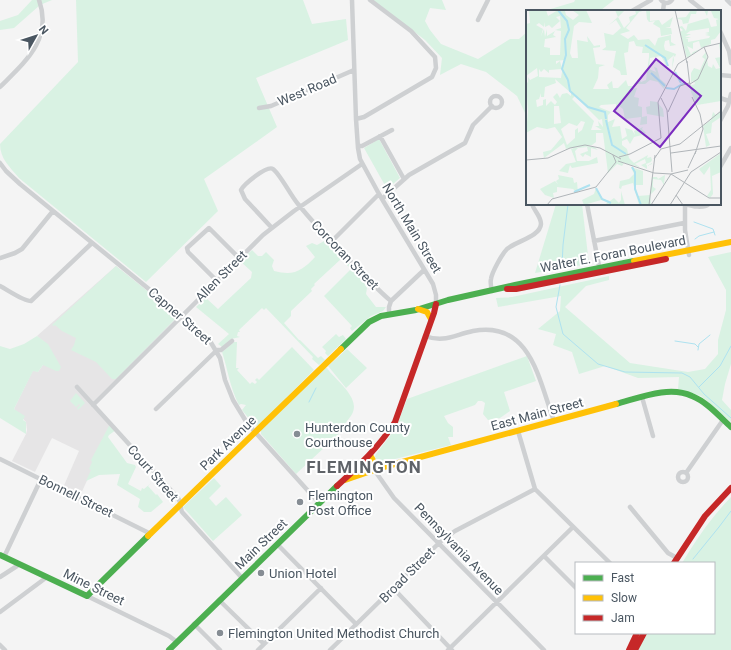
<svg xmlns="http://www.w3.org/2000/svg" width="731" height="650" viewBox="0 0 731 650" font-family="Roboto,sans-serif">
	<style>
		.education { fill: #e6e5e6 }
		.green { fill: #d9f2e3 }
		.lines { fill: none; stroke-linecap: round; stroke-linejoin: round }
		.stream { stroke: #aee2f0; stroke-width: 1 }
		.street { stroke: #ced0d2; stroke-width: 4.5 }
		.fast { stroke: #4caf50; stroke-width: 6 }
		.slow { stroke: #ffc107; stroke-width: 6 }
		.jam { stroke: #c62828; stroke-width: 6 }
		.poi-dot { fill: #868d94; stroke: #fff; stroke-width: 1.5 }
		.labels { text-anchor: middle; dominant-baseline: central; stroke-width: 4; stroke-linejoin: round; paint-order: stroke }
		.street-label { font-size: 13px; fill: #4a5661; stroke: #fff }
		.poi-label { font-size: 13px; fill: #4a5661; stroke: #fff; text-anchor: start }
		.district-label { font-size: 17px; font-weight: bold; letter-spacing: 1px; fill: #5f6368; stroke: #fff }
		.inset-river { fill: none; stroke: #aee2f0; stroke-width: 2 }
		.inset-road { fill: none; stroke: #b0b5b9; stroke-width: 1 }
		.view { fill: #7b2cbf; fill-opacity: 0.15; stroke: #7b2cbf; stroke-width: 2 }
		.inset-edge { fill: none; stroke: #4a5661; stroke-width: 2 }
	</style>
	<rect width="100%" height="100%" fill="#f4f4f4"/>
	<path class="education" d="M116 266 176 314V318L91 404 112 426 79 498 62 490 79 451 52 438 35 472 12 461 26 434 27 430 26 422 14 409 33 370 38 372 43 365 48 345 37 336Z"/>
	<path class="green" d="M32 0H52L40 5 14 28 0 30V21L18 15Z
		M76 0H303L312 24 346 19 348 40 256 78 277 127 204 179 218 211 146 282 19 178C10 167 0 159 0 144L78 62Z
		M373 0H442L446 10 430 8 425 21 430 30 441 44 478 59 510 39H519L527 32V117L517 96 486 72 461 64 440 75 442 58 425 40Z
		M575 0H614L601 10V11H544L574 2Z
		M379 139 400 178 387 189 364 148Z
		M556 204H582L589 264 535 273Z
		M326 240 365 280 364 283 367 288 366 294 376 307H386L383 311 371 316 352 331 350 328 352 326 324 296 351 269 341 259 314 284 315 285 311 289 312 291 291 311V316L284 323 299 340H300L318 358 321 356 325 360 319 365 312 359 313 357 266 308 264 310 262 308 239 330 240 332H238L237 336 240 337 231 339 222 347 218 344 229 334 196 307 206 298 218 309 251 278 252 272 240 261 252 250 258 256H262L266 252 274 260 272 266 274 271C294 276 302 271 315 257L306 246 312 243 317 245Z
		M731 252V364L725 384 722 400 731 410V422L701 396 678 389 679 377 638 378 605 366 579 374 572 352 553 345 556 334 538 329 560 311 561 296 498 307 496 298 512 297 609 276V280L586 286 565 307 630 363 688 372 705 369 718 354V340L726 310V290L708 257Z
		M116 266 176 314V318L116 379H112L96 362 71 350 74 345 76 338 62 331 55 325 54 326 52 325Z
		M336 334 339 337 343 335 346 339 328 356 325 353 326 351 322 347Z
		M37 336 48 344 61 367 59 371H56L43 365 38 372 33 371 14 409 25 416 23 420 26 422V434L0 418V346L10 349 24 344Z
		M234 342H237L236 368H239L237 370 250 384 252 382 255 384 257 382 255 380 257 378 259 380 292 347 314 370 259 425 255 426 242 410 246 405 241 404 239 405C230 388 228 370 222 352Z
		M347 349 367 368 346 388 328 366Z
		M527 356 536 381 504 392 510 411 500 418 488 420 483 414 485 403 482 401H478L475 405 444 416 448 423 453 427V437H448L451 445 379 463 375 457 376 454 396 428 407 399Z
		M325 368H327C335 380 359 396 353 412 351 417 345 423 342 428L343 430 296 474 261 434V430Z
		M76 393 85 403 78 410 77 408 80 405 79 404 76 407 70 401Z
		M110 424 116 430 109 435 108 437 127 463 135 465 136 467 128 484 141 491 142 488 144 489 151 483 148 486 156 495 157 494 163 502 151 512H144L138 507 140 499 117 485 120 474 99 475 86 481 91 470 89 469 92 462 91 460Z
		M370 459 373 465 372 469 360 470Z
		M214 478 221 486 209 498 216 506 226 497 242 515 213 541 183 507Z
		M731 497V650H638L645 633H714V563H682C698 537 710 519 731 497Z"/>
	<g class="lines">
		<path class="stream" d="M694 222 713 229 715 235
			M695 239 699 236 714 232
			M562 267 563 245 568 204
			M560 285 556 307 563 334 598 364 625 372 682 373 690 377 704 394 731 418
			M675 341 695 344 698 347
			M698 350 699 344 710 335
			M699 387 720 366 731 346
			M309 402 316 388
			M693 559 719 527 731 511"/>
		<path class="street" d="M352 0 356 119 358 148 360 159 379 194 433 284 436 295V304
			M661 0C664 4 669 4 672 0
			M690 0 704 11
			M727 0 731 4
			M632 11 651 0
			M663 11 664 3
			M478 20 488 0
			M720 31 729 51 731 63
			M720 75 731 76
			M0 87C25 62 53 39 39 0
			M490 102a6 6 0 1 1 12 0a6 6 0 1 1-12 0Z
			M720 98 729 101
			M259 108 271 106 354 70
			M356 119 364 117 432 77 436 68 435 57 411 31 370 0
			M720 121 728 106 731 94
			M380 136 404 179
			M358 146H362L392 130
			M0 163 6 171 20 184 182 316 210 341 220 358 225 380 233 400 247 423 319 503
			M720 167 731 148
			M382 199 409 175 465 143 473 125 492 106
			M587 204 600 271
			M685 204V230L689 255
			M685 204C692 206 703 209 709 204
			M272 228 245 199 241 190C244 184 267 165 273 169 280 174 291 196 298 204 318 229 340 251 363 274 372 283 381 293 391 301
			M594 241 684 223
			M331 242 379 194
			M0 258 15 253 22 249 53 211
			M217 281 188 252 187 248 209 228 239 258
			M0 286C8 290 23 301 31 301L92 243
			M492 291C491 287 490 283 491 279 492 272 502 254 507 249 516 241 540 237 541 224 541 216 534 211 532 204
			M389 313V307L391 301 424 270
			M425 336C444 343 454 335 473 331 531 320 539 381 554 421
			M77 387 178 498C181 502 180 507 182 512L242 578
			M642 397 653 436
			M93 405 263 235 294 211 362 164
			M156 409 217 350H221L232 341
			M518 431 535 489 610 563
			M0 459 151 534
			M375 471 394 498 544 650
			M678 477a5 5 0 1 1 10 0a5 5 0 1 1-10 0Z
			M686 473 723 420
			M630 507 668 553 677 558
			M277 544 356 624
			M544 556 576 588
			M4 557 41 479
			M0 577 17 566 18 564
			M393 588 452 650
			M87 596 169 636 177 642
			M219 600 264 644
			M0 612 47 577
			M194 624 220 650
			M0 645 5 650
			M258 650 321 588
			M330 650 440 542 455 531 535 489
			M448 650 573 527"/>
		<path class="fast" d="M341 349 369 322 381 316 416 310 448 300 515 285 634 261
			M616 404C639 398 669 385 692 396 707 402 719 416 731 427
			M0 555 87 596 148 536
			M169 650 337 486"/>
		<path class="slow" d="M634 261 731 242
			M418 309 427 312 431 319
			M370 455 375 464V471
			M345 480 380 468 616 404
			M148 536 341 349"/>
		<path class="jam" d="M507 289H516L666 259
			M337 486C359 466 379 447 395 422L434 313 436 304
			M674 563 705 516 731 488
			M629 650 637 633
			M635 650 644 633"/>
	</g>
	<g class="poi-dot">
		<circle cx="297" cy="434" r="4"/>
		<circle cx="300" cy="502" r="4"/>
		<circle cx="261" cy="573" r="4"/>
		<circle cx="220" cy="633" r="4"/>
	</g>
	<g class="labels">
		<g class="street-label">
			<text transform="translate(307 90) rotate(-23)">West Road</text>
			<text transform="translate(412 228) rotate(59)">North Main Street</text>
			<text transform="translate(613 254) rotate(-11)">Walter E. Foran Boulevard</text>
			<text transform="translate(345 255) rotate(46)">Corcoran Street</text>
			<text transform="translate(221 276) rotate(-45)">Allen Street</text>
			<text transform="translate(180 316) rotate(41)">Capner Street</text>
			<text transform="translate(537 414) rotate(-15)">East Main Street</text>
			<text transform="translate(228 443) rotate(-44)">Park Avenue</text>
			<text transform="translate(153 473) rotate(49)">Court Street</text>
			<text transform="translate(76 496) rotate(26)">Bonnell Street</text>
			<text transform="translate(261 544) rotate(-44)">Main Street</text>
			<text transform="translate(459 549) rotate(46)">Pennsylvania Avenue</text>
			<text transform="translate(407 575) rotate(-45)">Broad Street</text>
			<text transform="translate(94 587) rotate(26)">Mine Street</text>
		</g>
		<g class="poi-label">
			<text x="305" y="427">Hunterdon County<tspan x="305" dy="15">Courthouse</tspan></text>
			<text x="308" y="495">Flemington<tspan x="308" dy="15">Post Office</tspan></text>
			<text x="269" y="573">Union Hotel</text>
			<text x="228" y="633">Flemington United Methodist Church</text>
		</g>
		<g class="district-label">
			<text x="364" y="467">FLEMINGTON</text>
		</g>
	</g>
	<g transform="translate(526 10)">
		<rect width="195" height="195" fill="#f4f4f4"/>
		<path d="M3 0H20L22 6 32 0 39 1 40 5 47 10 53 5 46 0H60L66 13 53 12 48 16 44 43 46 48H52L51 30 62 32 61 26 68 36 74 35V37L67 38 70 54 79 55 73 57 72 68 67 79H83L81 75 86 71 87 78H92L100 70 102 76H108L106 79 111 78 108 87 113 88 112 96 116 97V107L121 106V114L114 115 115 107 99 109 97 99 92 95 90 103V94L75 95 73 97 85 102 82 105V112L89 109 86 117 94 116 96 129 101 126 99 118 106 120 109 125 108 121 117 117 116 119 120 123 117 124 119 127 116 125 108 127 104 134 101 129 96 131V135L101 139 103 148 108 153 122 145 121 148 125 147 126 150 125 152 120 154 121 156 126 153V154L121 156V159L115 155 120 153 119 149 109 154 114 157 98 153 96 156 91 154 82 163 77 123H70V132L66 135 40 139 38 133 18 148 17 142 25 140 36 127 29 117 21 119 11 117 0 123 2 102 0 71 2 73V67L4 70 12 66 11 58 0 66V14L4 13ZM34 6 35 18 29 20 35 21 34 45H24V38L18 37 19 29 30 27 27 25 29 21 21 26V19L19 27 18 19 15 26 17 19 10 15 13 13 18 17 19 12V17L23 15 26 18 34 11 30 7ZM38 50 35 68 13 67V59L15 62 18 59 23 63V60L36 59 34 51 30 54V51ZM29 69 45 83V86L41 83 36 84 34 88 31 83 27 87 31 92 29 95 25 91 20 96V89L17 90V95L11 97 10 90 13 89 15 83V87H18L19 77 30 73ZM49 86 73 110 76 109 77 117 72 111 73 116H69L76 120H65L68 111 46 89ZM28 96H33L35 113 28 114ZM55 111 59 112 56 120 52 123V118L49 120V128L41 135 35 119 43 113 51 116ZM89 0H99L92 7 98 18 104 12 103 7 110 4 109 0H124V11L133 10 136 15 147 7 144 17 139 18H145L146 24 135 26 134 18 127 14 129 11 123 12 121 9 120 0 113 2 100 18 104 21 94 24 102 29 108 25 112 30 123 29 129 36 132 28 145 25V32L150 35 144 36 143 30 139 31 138 36 139 40 150 44 149 47 147 45 148 50 146 58 147 46 141 51V57L135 46 124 48 123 59 130 62 128 57 131 58 134 69 140 74 138 79 132 72 124 70 119 74H108L113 69 115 72 120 70 123 47V43H116L117 37 110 36 108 31 103 32 102 42 98 43 101 65H95L94 61 87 57 90 41 76 40 80 37 78 23 74 22 87 25 95 18 90 10 83 15 92 7ZM165 0H171L170 4H165L162 14 182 8 185 17 191 16 190 10 193 9 188 8 185 1H182L181 6 178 0H195V21L189 29 185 30V34L175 38 173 31 167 33V39L161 36 165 45 167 42 174 39 161 48 154 22 157 20 153 17 156 16 160 21 162 13 157 14 156 10 150 8 160 7ZM183 18V22L179 23 183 24 179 25 184 26 183 28 162 32V29H159L165 27H159L165 24H160L164 21ZM193 34H195V91L171 95 165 82 164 76 169 74 168 71 165 72V63L168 58 174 60 179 49 176 47 180 42 182 56 186 58 187 54 190 59 194 58 189 48 195 47ZM124 91 131 92 137 99 138 107 121 104 120 97 124 96ZM195 101V107L186 113 185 123 180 124 184 135 180 137 177 116 185 110 187 102 190 105ZM59 136 68 137 72 140 65 138V147L59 144 57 147 54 144 62 141 61 137 52 138 49 141 51 151H63L71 147 72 153 46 158 44 155 42 163 33 161 40 154 50 152 45 139 48 138ZM195 143V162L186 166 187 184 184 188 181 186 185 180 184 156 178 165 173 159ZM105 157 117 161V175H109L112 186 124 185 126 167H131L132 169 139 165 138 175 135 170 127 169V177L130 179 124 185 125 195H113L107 173 96 176 95 179 93 178 94 171 103 169 108 164ZM32 165 47 168 48 173 51 172 52 183 47 179 31 177V182L27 183 28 188 19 185 14 179 29 171 32 174 30 171 33 169ZM70 178 77 189 84 191 88 188 93 193 95 190V181L99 195H80L81 192 75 190 58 195 56 190 68 184Z" fill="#d9f2e3" fill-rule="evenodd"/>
		<path class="inset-river" d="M32 0 41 11 43 20 39 29 40 45 36 59 42 70M119 35 139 48 142 56M149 62 155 73M125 63 139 76M42 70 44 81 62 97 79 102 80 109M140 78 148 79 158 73M80 110 86 135 100 144M106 157 109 162V179L115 195M70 178 76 189 85 193M48 182 64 175"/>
		<path class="inset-road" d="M149 0 161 53M161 51 164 76M164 74 172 69 182 47 178 37M166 87 174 104 177 119 169 144M135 88 141 100 146 162M142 102 154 76 163 73M145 143 195 136M93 147 104 144 135 128 132 92 152 54 178 37 195 33M128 149 135 139 154 134 195 101M0 150 22 148 44 138 59 135 74 138 95 149M92 151 128 163 145 164 162 160M162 158 170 141M145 164 183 188H195M150 185 157 195M21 195 26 189 70 177 90 152 87 145M123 195 129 145M125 195 145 164M144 195 165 162 195 142"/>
		<path class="view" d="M130 49 175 86 134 137 88 101Z"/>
		<rect width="195" height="195" class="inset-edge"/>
	</g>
	<rect x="575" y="562" width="140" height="72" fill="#ffffff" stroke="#b7bbc0"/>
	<rect x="583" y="575" width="20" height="6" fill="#4caf50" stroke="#b7bbc0"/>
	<text x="611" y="582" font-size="12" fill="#4a5661">Fast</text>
	<rect x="583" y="595" width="20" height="6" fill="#ffc107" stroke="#b7bbc0"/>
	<text x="611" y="602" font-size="12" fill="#4a5661">Slow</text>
	<rect x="583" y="615" width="20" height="6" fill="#c62828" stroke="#b7bbc0"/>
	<text x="611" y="622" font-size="12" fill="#4a5661">Jam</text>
	<g transform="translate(36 36) rotate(51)" stroke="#ffffff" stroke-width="3" paint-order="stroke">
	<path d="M0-3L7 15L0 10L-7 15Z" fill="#4a5661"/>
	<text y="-6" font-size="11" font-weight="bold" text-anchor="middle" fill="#4a5661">N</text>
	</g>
</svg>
